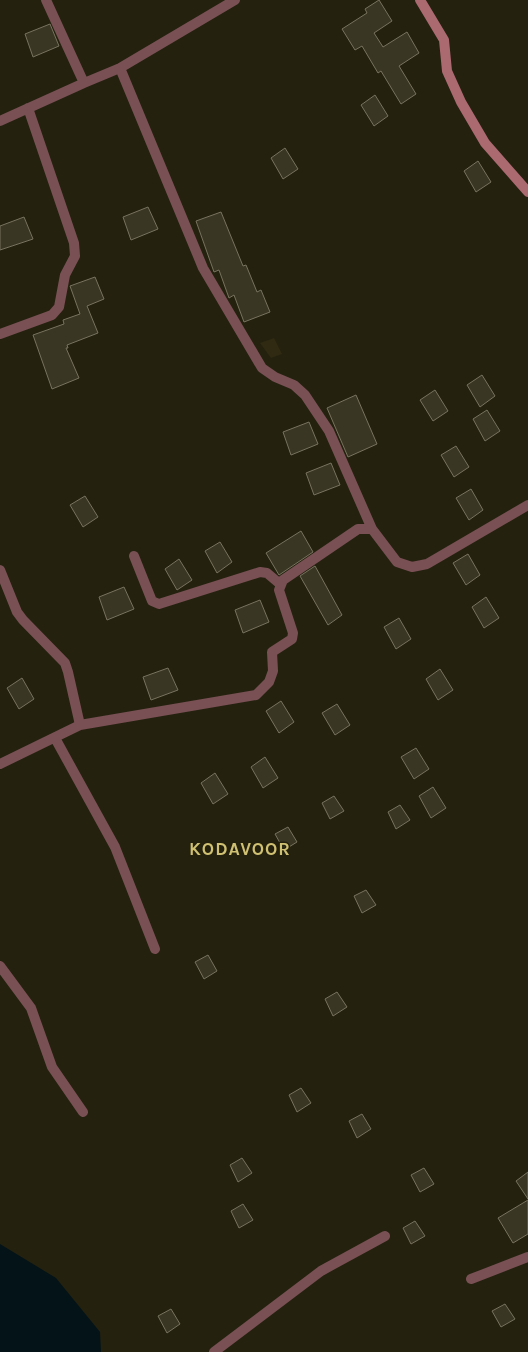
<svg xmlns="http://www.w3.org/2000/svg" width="528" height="1352" viewBox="0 0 528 1352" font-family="Karla,sans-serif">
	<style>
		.built { fill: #2f2a11 }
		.water { fill: #031317 }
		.building { fill: #3a3624; stroke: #77735f }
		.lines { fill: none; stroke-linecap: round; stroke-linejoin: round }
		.street { stroke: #795054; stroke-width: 10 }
		.secondary { stroke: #ab6970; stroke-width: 10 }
		.labels { text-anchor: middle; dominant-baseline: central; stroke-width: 3; stroke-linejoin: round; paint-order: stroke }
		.district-label { font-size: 18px; font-weight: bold; letter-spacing: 1px; fill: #cfc072; stroke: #24210f }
	</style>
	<rect width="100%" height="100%" fill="#24210f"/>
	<path class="built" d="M274 338 282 354 271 358 260 343Z"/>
	<path class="water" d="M0 1244 56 1278 100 1332 101 1352H0Z"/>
	<path class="building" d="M379 0 392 21 374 33 383 47 407 32 419 53 399 66 416 94 401 104 381 71 378 73 362 46 355 50 342 29 367 13 365 9Z
		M50 24 59 46 33 57 25 34Z
		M375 95 388 116 374 126 361 105Z
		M285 148 298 169 283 179 271 158Z
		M478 161 491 182 476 192 464 171Z
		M148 207 158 229 131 240 123 217Z
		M221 212 243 266 246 265 257 292 261 290 270 312 244 322 234 295 229 298 219 270 214 272 196 221Z
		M24 217 33 239 0 250V226Z
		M95 277 104 299 87 306 98 333 67 345 68 348H66L79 378 52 389 33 335 64 324 63 320 80 314 70 286Z
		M482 375 495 396 480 407 467 385Z
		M435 390 448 411 433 421 420 400Z
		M356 395 377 444 348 457 327 408Z
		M487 410 500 431 485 441 473 419Z
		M309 422 318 444 291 455 283 432Z
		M456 446 469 467 454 477 441 455Z
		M331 463 340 485 314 495 306 473Z
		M471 489 483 510 469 520 456 498Z
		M85 496 98 517 83 527 70 505Z
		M301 531 313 552 279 575 266 553Z
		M220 542 232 562 217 573 205 551Z
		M468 554 480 575 466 585 453 563Z
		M179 559 192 580 177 590 165 569Z
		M315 566 342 615 328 625 300 576Z
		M124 587 134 609 107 620 99 597Z
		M486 597 499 618 484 628 472 607Z
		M260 600 269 622 243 633 235 610Z
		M399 618 411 639 396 649 384 627Z
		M168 668 178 690 151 700 143 677Z
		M440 669 453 690 438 700 426 679Z
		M22 678 34 699 19 709 7 688Z
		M281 701 294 722 279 733 266 711Z
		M337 704 350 725 335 735 322 713Z
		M416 748 429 769 414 779 401 757Z
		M265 757 278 778 263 788 251 767Z
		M215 773 228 794 213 804 201 783Z
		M433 787 446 808 431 818 419 796Z
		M334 796 344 811 330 819 322 803Z
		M400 805 410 820 396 829 388 812Z
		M288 827 297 842 284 850 275 834Z
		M366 890 376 905 362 913 354 896Z
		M208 955 217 971 204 979 195 962Z
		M337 992 347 1007 333 1016 325 999Z
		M301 1088 311 1103 297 1112 289 1095Z
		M362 1114 371 1129 357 1138 349 1121Z
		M242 1158 252 1173 238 1182 230 1165Z
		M424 1168 434 1184 420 1192 411 1175Z
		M528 1172V1199L516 1181Z
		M528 1200V1234L513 1243 498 1218Z
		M243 1204 253 1220 239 1228 231 1211Z
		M415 1221 425 1236 411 1244 403 1228Z
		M505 1304 515 1319 501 1327 492 1311Z
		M171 1309 180 1324 167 1333 158 1316Z"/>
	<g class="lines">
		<path class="street" d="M46 0 84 83
			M120 68 203 268 262 368 275 377 294 385 305 395 329 431 372 529
			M0 121 84 83 120 68 235 0
			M0 334 52 315 59 307 65 275 75 256 74 243 28 108
			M134 556 152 601 159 604 260 572 267 573 280 584
			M0 570 17 612 23 620 65 663 68 672 80 725
			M55 738 115 847 155 949
			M0 764 80 725 256 695 269 682 273 671 272 652 292 639 293 633 279 590 283 580 358 529H372L397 562 412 567 427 564 528 505
			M0 966 31 1008 52 1067 83 1112
			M471 1279 528 1257
			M214 1352 321 1271 385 1236"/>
		<path class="secondary" d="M420 0 444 40 447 71 461 102 485 143 528 192"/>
	</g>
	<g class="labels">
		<g class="district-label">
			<text x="240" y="849">KODAVOOR</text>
		</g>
	</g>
</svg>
